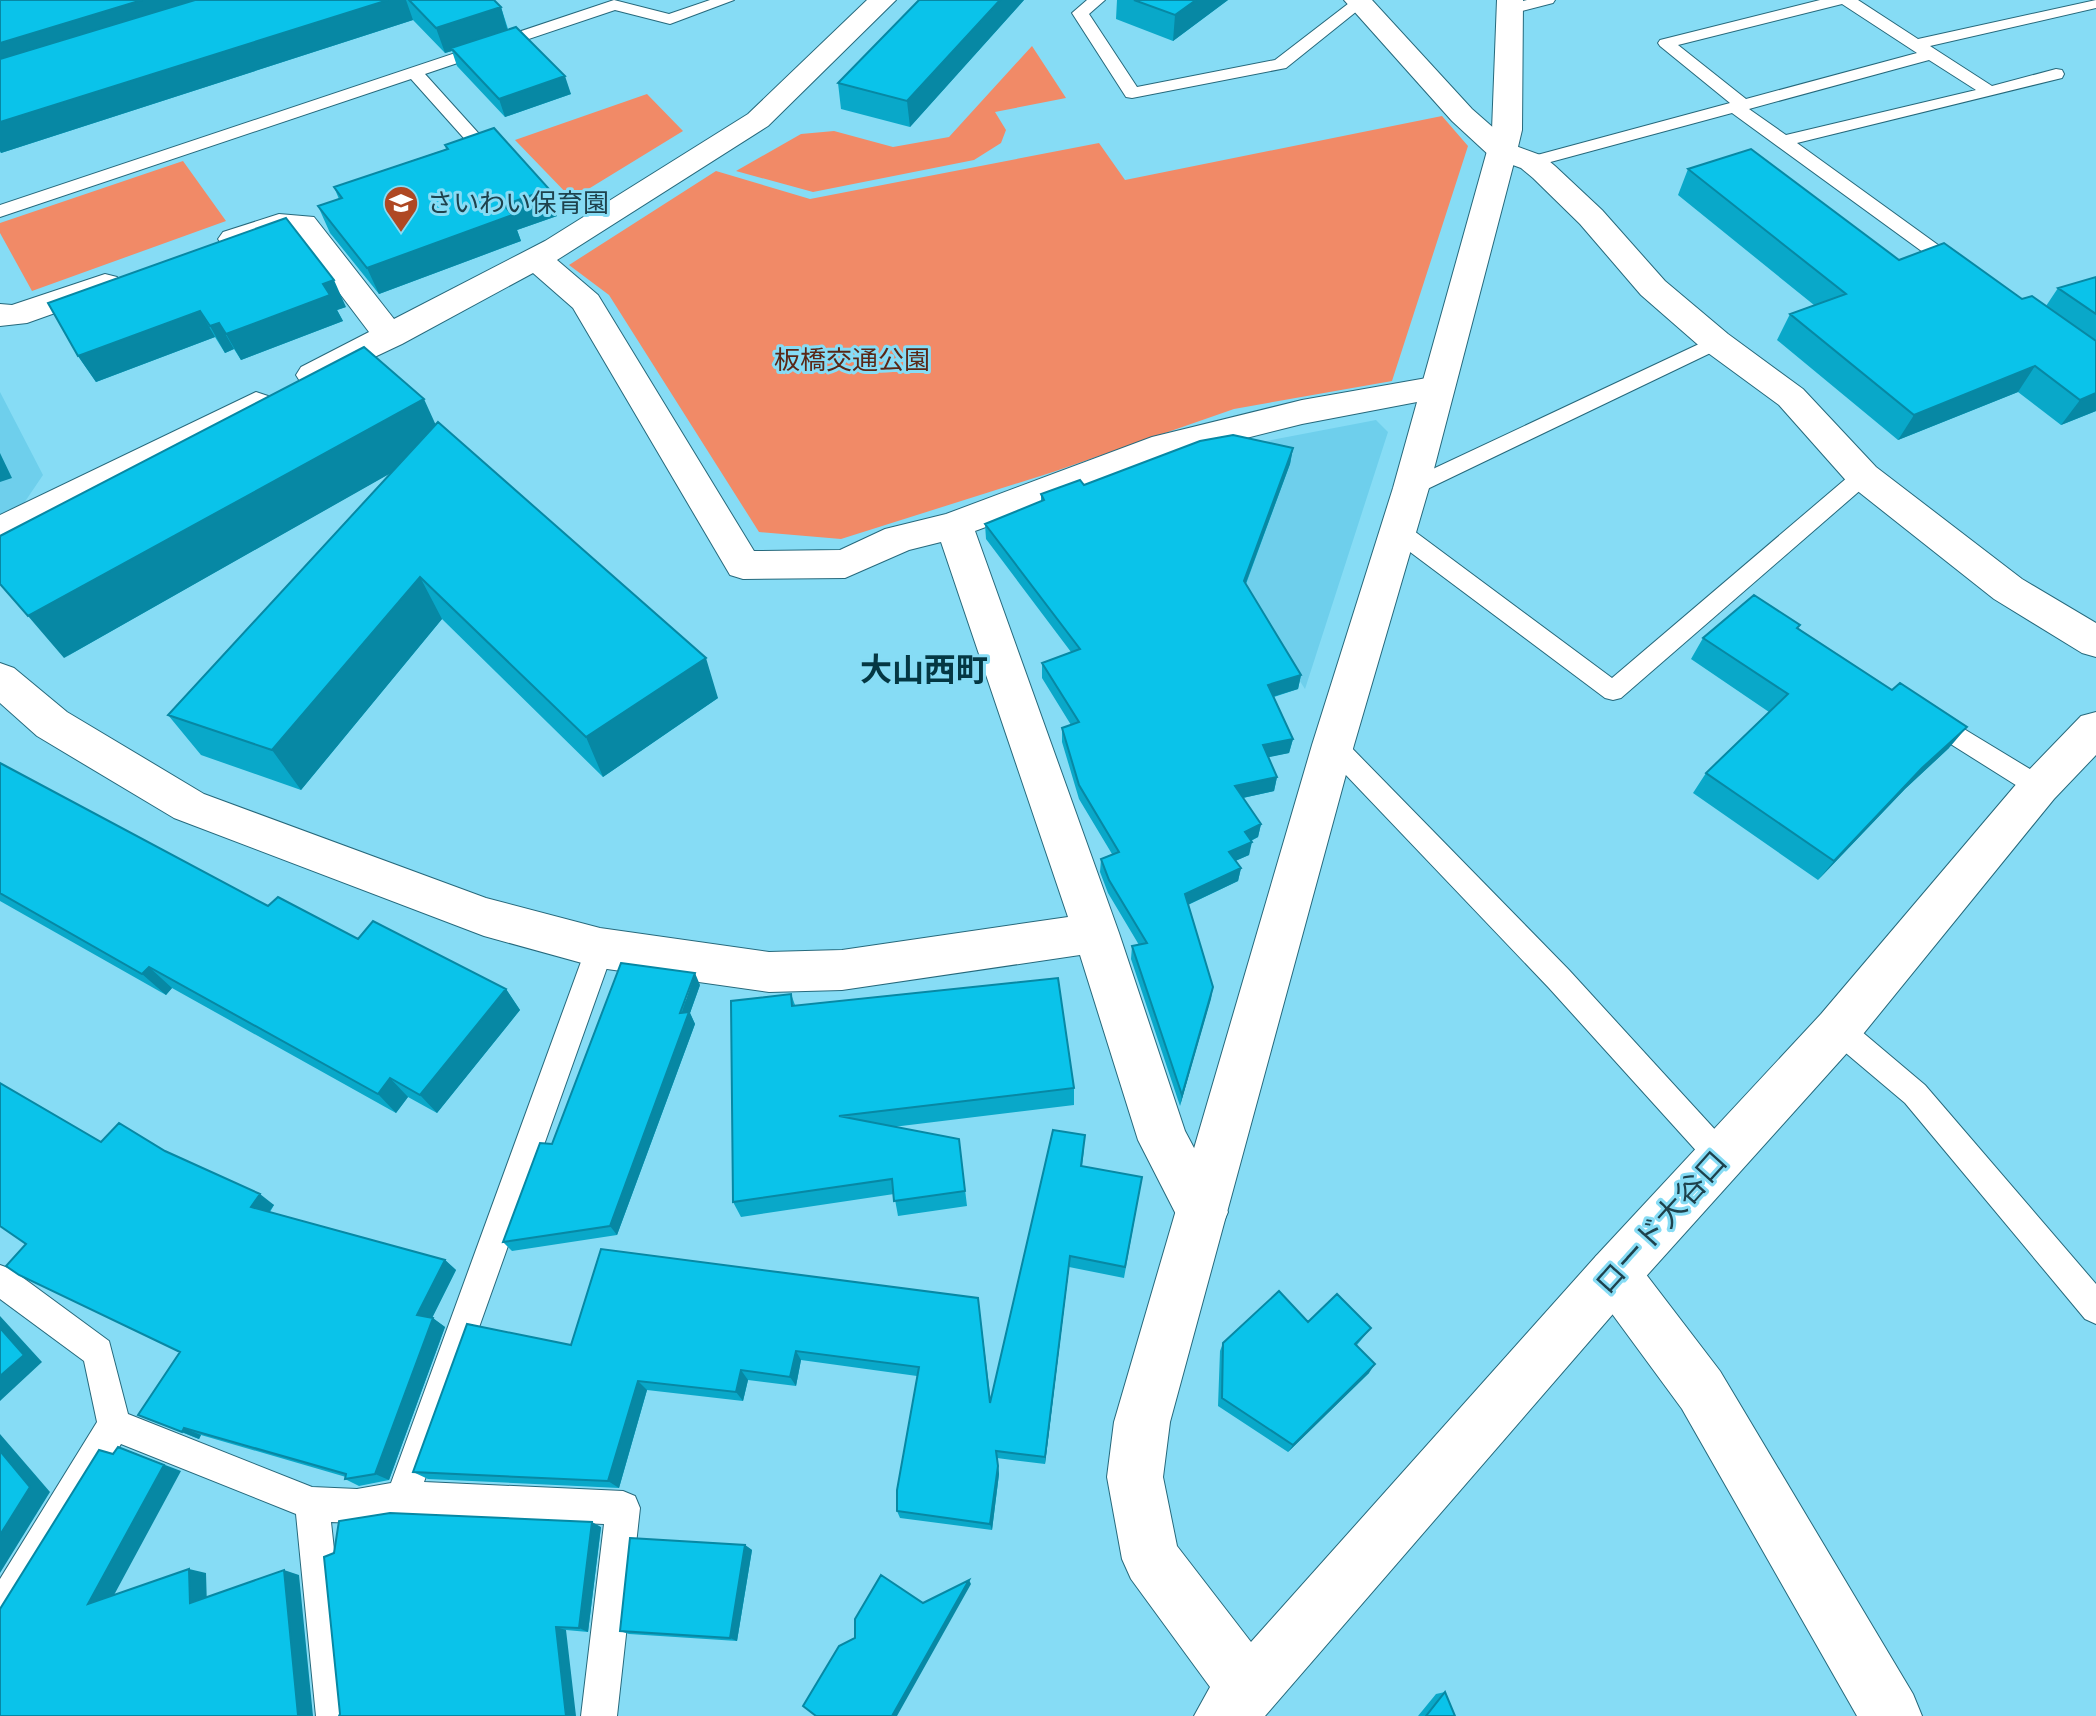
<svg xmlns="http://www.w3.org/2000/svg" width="2096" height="1716" viewBox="0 0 2096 1716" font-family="Karla,'Noto Sans JP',sans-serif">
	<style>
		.built { fill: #6ecfec }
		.green { fill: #f18a67 }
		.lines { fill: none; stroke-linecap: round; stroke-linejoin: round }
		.lane-casing { stroke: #26697c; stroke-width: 2 }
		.street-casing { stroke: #26697c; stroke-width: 2 }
		.secondary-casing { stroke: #26697c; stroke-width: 2 }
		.lane { fill: #fff; fill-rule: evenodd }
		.street { fill: #fff; fill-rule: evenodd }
		.secondary { fill: #fff; fill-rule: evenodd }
		.wall { fill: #09a8c9 }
		.shaded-wall { fill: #0788a4 }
		.building { fill: #0ac3ea; stroke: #0788a4; stroke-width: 2 }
		.labels { text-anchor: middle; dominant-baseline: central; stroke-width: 6; stroke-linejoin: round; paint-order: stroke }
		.far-poi-label { font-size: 26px; fill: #1e424d; stroke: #86dcf5; text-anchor: start }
		.far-park-label { font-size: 26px; fill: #5a2716; stroke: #86dcf5 }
		.street-label { font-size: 30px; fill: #1e424d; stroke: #86dcf5 }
		.neighbourhood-label { font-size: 32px; font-weight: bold; fill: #043743; stroke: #86dcf5 }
	</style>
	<rect width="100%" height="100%" fill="#86dcf5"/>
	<path class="built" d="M0 392 43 475 22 506 0 516Z
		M1376 420 1388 432 1305 689 1157 462Z"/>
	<path class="green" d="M1032 46 1066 98 995 112 1006 130 1001 143 974 160 813 192 736 171 801 134 834 131 893 147 949 137Z
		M647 94 683 131 572 199 515 140Z
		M1442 116 1468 146 1392 381 1234 409 1053 472 841 539 759 532 609 295 569 265 716 171 810 199 1099 143 1125 180Z
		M183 161 226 221 32 291 0 233V223Z"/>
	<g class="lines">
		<g class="lane-casing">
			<path id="lane" d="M614 0 669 14 710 0H734L670 24 615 10 425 74 490 146 493 150 490 154H478L411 79 0 217V205Z
				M1087 0H1105L1089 14 1137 87 1275 60 1353 0H1365L1367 3 1286 68 1132 98 1126 97 1072 13Z
				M1527 0H1555L1553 3 1510 14 1502 9 1504 6Z
				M1820 0H1858L1918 39 2096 0V8L1930 46 1992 86 2056 69 2062 70 2064 74 2062 78 1797 143 1963 263 1966 267 1963 271H1949L1732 113 1532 167 1523 162 1526 158 1730 103 1660 46 1658 43 1660 40ZM1842 4 1917 53 1746 99 1678 45ZM1929 60 1976 90 1786 135 1749 109Z
				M1716 336 1723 337 1726 342 1723 347 1419 493H1403L1400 488 1403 483Z
				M1863 469 1871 471 1874 476 1871 481 1621 698 1613 700 1605 698 1390 537 1387 531 1390 525H1406L1612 678 1855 471Z
				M1931 709 2048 780 2052 787 2048 794 2039 797 2030 794 1922 726 1919 719 1922 712Z
				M1333 735 1342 738 1569 970 1730 1146 1735 1156 1730 1166 1720 1170 1710 1166 1549 988 1324 752 1321 745 1324 738Z
				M600 936 610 940 614 948 424 1482 623 1491 635 1496 640 1508 617 1716H581L604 1524 402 1515 357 1523 331 1522 352 1716H316L296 1514 121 1444 21 1608 12 1617 0 1622V1579L97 1422 84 1361 0 1299V1265L11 1269 109 1341 128 1414 312 1487 357 1489 391 1483 586 948 590 940Z
				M1838 1016 1848 1020 1925 1085 2096 1284V1324L2085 1319 1905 1103 1828 1038 1824 1029 1828 1020Z"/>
		</g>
		<g class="street-casing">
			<path id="street" d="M867 0H896L768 126 557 260 598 295 754 551 840 550 885 529 946 514 1152 437 1302 400 1438 376 1450 379 1455 387 1450 395 1438 398 1302 424 1175 456 975 531 1119 933 1185 1131 1228 1212 1220 1230 1202 1237 1184 1230 1138 1140 1080 955 842 990 769 992 600 968 484 936 174 818 37 736 0 703V663L14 668 67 712 204 794 486 898 600 928 769 952 842 950 1068 917 941 542 909 550 845 578 743 579 730 575 573 308 533 273 402 344 313 386 301 383 296 375 301 367 369 332 294 233C269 232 248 252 223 246L218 239 223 232 279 214 314 217 394 319 545 241 748 114Z
				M1344 0H1372L1472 109 1513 145 1543 156 1555 166 1602 210 1665 281 1728 334 1803 389 1876 467 2022 579 2096 623V657L2082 653 1994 599 1850 485 1779 405 1704 350 1641 295 1580 224 1533 178 1521 168 1491 157 1452 121Z
				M105 274 117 277 121 284 117 291 27 323 0 326V304L12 305Z
				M256 392 268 396 273 404 268 412 0 544V515Z
				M1614 1248 1632 1256 1720 1371 1913 1694 1922 1716H1857L1682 1409 1596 1292 1588 1274 1596 1256Z"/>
		</g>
		<g class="secondary-casing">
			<path id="secondary" d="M1497 0H1523L1522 130 1517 151 1429 488 1354 745 1170 1422 1163 1477 1177 1546 1251 1642 1596 1256 1821 1014 2024 775 2081 716 2096 712V755L2054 799 1855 1044 1632 1292 1265 1716H1194L1210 1687 1131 1579 1122 1559 1107 1477 1114 1422 1312 745 1393 488 1487 151 1492 130Z"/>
		</g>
		<use href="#lane" class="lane"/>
		<use href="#street" class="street"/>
		<use href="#secondary" class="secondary"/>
	</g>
	<path class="wall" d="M0 0H494L501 7 508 29 571 94 505 117 457 66 452 51 445 53 413 20 1 153 0 151Z
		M919 0H1024L910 127 841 109 838 83Z
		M1117 0H1228L1173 41 1116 19Z
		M445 145 557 216 517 230 521 241 379 294 330 233 318 206 339 199 334 187 446 149Z
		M1688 169 1899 260 2046 306 2058 288 2096 277V411L2061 425 2018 392 1898 440 1777 340 1790 314 1814 305 1678 195Z
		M48 303 346 307 337 310 343 321 241 360 234 349 225 353 215 337 96 382 78 356Z
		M436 424 718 698 603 777 442 619 301 790 201 755 168 715 392 472 64 658Z
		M1293 448 1290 464 1246 584 1301 675 1298 689 1274 697 1293 739 1289 753 1268 757 1277 777 1274 791 1243 798 1261 824 1258 837 1251 841 1249 855 1235 861 1241 868 1238 881 1188 905 1213 987 1180 1106 1131 959 1132 946 1139 945 1108 893 1100 872 1101 859 1112 854 1079 799 1062 742V728L1071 725 1042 678V663L1071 652 986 539 985 524 1041 502V494L1084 485Z
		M1798 628 1949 748 1905 789 1818 880 1693 793 1706 773 1769 712 1691 659 1703 638Z
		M0 763 268 906 358 939 506 989 520 1010 437 1113 408 1097 396 1113 172 988 166 995 0 901Z
		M700 985 690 1013 695 1024 617 1235 512 1251 503 1242 552 1144Z
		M791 994 795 1005 1074 1088V1105L893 1127 959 1139 967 1206 898 1216 894 1194 741 1217 733 1202Z
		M1084 1149 1082 1166 1142 1177 1124 1278 1069 1267 1045 1464 997 1458 999 1474 992 1530 900 1518 897 1511 917 1376 801 1360 796 1386 748 1380 743 1401 647 1390 619 1488 428 1479 413 1472 571 1345 978 1298 991 1402Z
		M165 1151 274 1205 270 1212 445 1260 456 1270 432 1318 445 1327 389 1480 359 1486 345 1479 346 1477 201 1435 199 1439 138 1415 180 1353 26 1244Z
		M1308 1322 1371 1328 1357 1345 1369 1373 1288 1452 1218 1406 1220 1351 1223 1343Z
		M601 1527 588 1632 566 1630 339 1716Z
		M745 1545 752 1550 737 1641 629 1634 620 1631Z
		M1445 1692 1455 1716H1418L1436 1694Z"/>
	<path class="shaded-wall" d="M142 0H237L0 73V43Z
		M388 0H406L413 20 1 153 0 151V122Z
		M1000 0H1024L910 127 907 101Z
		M1196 0H1228L1173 41 1175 15Z
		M501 7 508 32 451 48 452 51 445 53 436 28Z
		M565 76 571 94 505 117 499 99Z
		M549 189 557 216 517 230 521 241 379 294 367 268 504 205Z
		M334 280 346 307 337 310 343 321 241 360 226 334 323 284Z
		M200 311 215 337 96 382 78 356Z
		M219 323 234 349 225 353 210 326Z
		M2035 366 2018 392 1898 440 1914 415Z
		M2096 393V411L2061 425 2080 400Z
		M424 399 444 443 64 658 28 616Z
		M1293 448 1290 464 1241 596 1244 581Z
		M0 453 12 478 0 482Z
		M420 577 442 619 301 790 272 750Z
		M706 658 718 698 603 777 586 737Z
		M1301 675 1298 689 1265 699 1268 685Z
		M1967 727 1949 748 1905 789 1818 880 1834 861 1922 768Z
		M1293 739 1289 753 1260 759 1263 745Z
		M1277 777 1274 791 1233 800 1235 786Z
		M1261 824 1258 837 1242 845 1245 832Z
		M1252 842 1249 855 1226 865 1229 852Z
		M1241 868 1238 881 1183 907 1185 894Z
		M149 967 172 988 166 995 142 974Z
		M695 973 700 985 690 1013 695 1024 617 1235 610 1226Z
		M1213 987 1211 999 1180 1106 1182 1095Z
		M506 989 520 1010 437 1113 420 1095Z
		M390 1078 408 1097 396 1113 378 1094Z
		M260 1194 274 1205 265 1217 251 1207Z
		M1070 1256 1069 1267 1045 1464V1457Z
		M445 1260 456 1270 429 1324 417 1315Z
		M0 1316 42 1362 0 1401Z
		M433 1318 445 1327 389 1480 375 1474Z
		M796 1351 801 1360 796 1386 790 1377Z
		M1375 1364 1369 1373 1288 1452 1293 1445Z
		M741 1370 748 1380 743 1401 736 1392Z
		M638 1381 647 1390 619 1488 608 1481Z
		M184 1428 201 1435 199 1439 182 1432Z
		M0 1434 50 1492 0 1573Z
		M118 1447 181 1471 107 1608 88 1604Z
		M996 1451 999 1474 992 1530 990 1524Z
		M592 1522 601 1527 588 1632 579 1628Z
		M745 1545 752 1550 737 1641 730 1638Z
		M189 1569 206 1573 207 1607 190 1603Z
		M284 1570 299 1575 313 1716H299L298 1715Z
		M969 1580 971 1584 897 1716H892Z
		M556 1627 566 1630 576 1716H566Z"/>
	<path class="building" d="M0 0H142L0 43Z
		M195 0H388L0 122V59Z
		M409 0H494L501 7 436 28Z
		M919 0H1000L907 101 838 83Z
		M1134 0H1196L1175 15Z
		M516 27 565 76 499 99 451 48Z
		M494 128 549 189 504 205 512 215 367 268 318 206 342 198 334 187 448 149 445 145Z
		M1751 149 1899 260 1944 243 2022 299 2032 296 2096 341V393L2080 400 2035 366 1914 415 1790 314 1846 294 1688 169Z
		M286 218 334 280 323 284 330 295 226 334 219 323 210 326 200 311 78 356 48 303Z
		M2096 277V314L2058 288Z
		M364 347 424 399 28 616 0 584V536Z
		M438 422 706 658 586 737 420 577 272 750 168 715Z
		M1233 435 1293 448 1244 581 1301 675 1268 685 1293 739 1263 745 1277 777 1235 786 1261 824 1245 832 1252 842 1229 852 1241 868 1185 894 1213 987 1182 1095 1132 946 1147 943 1109 880 1101 859 1119 852 1079 785 1062 728 1079 722 1042 663 1080 649 985 524 1044 500 1041 494 1080 480 1084 485 1200 441Z
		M1754 595 1800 625 1797 628 1892 690 1900 683 1967 727 1922 768 1834 861 1706 773 1788 694 1703 638Z
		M0 763 268 906 278 897 358 939 373 921 506 989 420 1095 390 1078 378 1094 149 967 142 974 0 893Z
		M621 963 695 973 680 1013 689 1012 610 1226 503 1242 540 1143 552 1144Z
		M1058 978 1074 1088 839 1116 959 1139 965 1191 894 1201 892 1179 733 1202 731 1001 791 994 792 1006Z
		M0 1083 101 1142 119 1123 165 1151 260 1194 251 1207 445 1260 417 1315 433 1318 375 1474 345 1479 346 1474 184 1428 182 1432 138 1415 180 1352 19 1275 6 1266 26 1244 0 1226Z
		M1053 1130 1085 1135 1081 1166 1142 1177 1125 1267 1070 1256 1045 1457 996 1451 998 1466 990 1524 897 1511V1490L919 1367 796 1351 790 1377 741 1370 736 1392 638 1381 608 1481 413 1472 467 1324 571 1345 601 1249 978 1298 990 1403Z
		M1279 1291 1308 1322 1337 1294 1371 1328 1355 1344 1375 1364 1293 1445 1222 1398 1223 1343Z
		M0 1328 24 1355 0 1376Z
		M118 1447 164 1465 88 1604 189 1569 190 1603 284 1570 298 1715 299 1716H0V1609L99 1450 113 1454Z
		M0 1451 30 1487 0 1535Z
		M390 1513 592 1522 579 1628 556 1627 566 1716H339L340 1714 324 1557 334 1553 339 1521Z
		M630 1538 745 1545 730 1638 620 1631Z
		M881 1575 923 1603 969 1580 892 1716H816L803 1706 839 1646 855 1638V1619Z
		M1445 1692 1455 1716H1426Z"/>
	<defs>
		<g id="school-pin" transform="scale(1.8)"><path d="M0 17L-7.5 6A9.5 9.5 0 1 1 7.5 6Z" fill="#af4823" stroke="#86dcf5"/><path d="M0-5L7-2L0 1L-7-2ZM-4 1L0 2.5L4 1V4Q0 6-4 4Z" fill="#fff"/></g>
	</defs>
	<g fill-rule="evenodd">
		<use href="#school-pin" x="401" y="203"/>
	</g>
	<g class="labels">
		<g class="far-poi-label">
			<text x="427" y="203">さいわい保育園</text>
		</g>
		<g class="far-park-label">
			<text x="852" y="360">板橋交通公園</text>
		</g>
		<g class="street-label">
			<text transform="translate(1661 1223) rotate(-48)">ロード大谷口</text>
		</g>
		<g class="neighbourhood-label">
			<text x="924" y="670">大山西町</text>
		</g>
	</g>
</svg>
